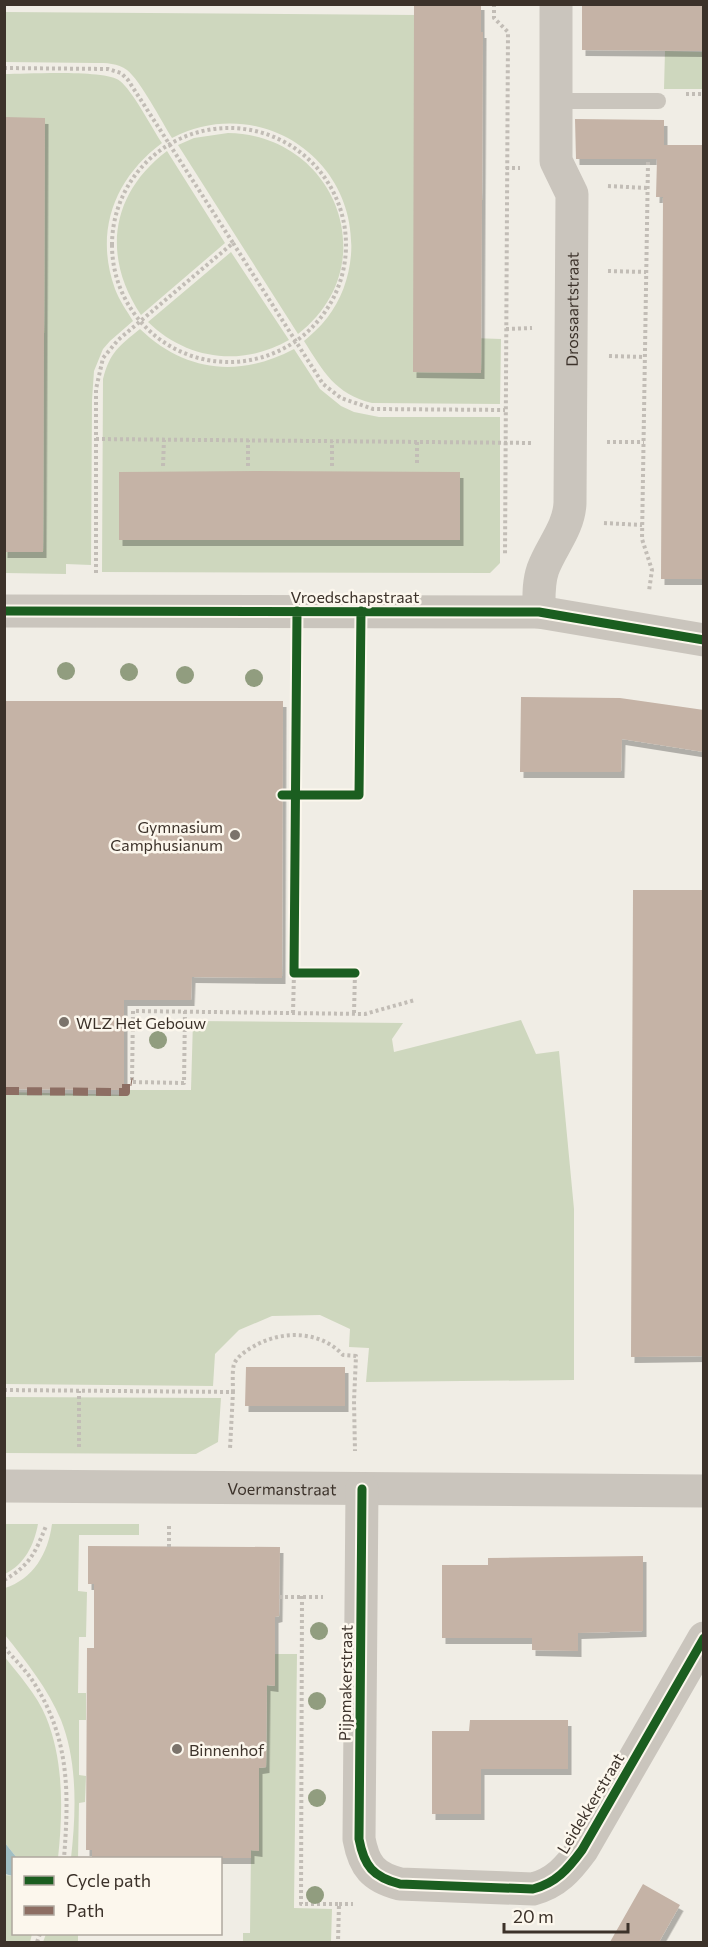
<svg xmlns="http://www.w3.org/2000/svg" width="708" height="1947" viewBox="0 0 708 1947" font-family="Commissioner,sans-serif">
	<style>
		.green { fill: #ced7be }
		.water { fill: #a0bec3 }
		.building { fill: #c5b3a6; filter: url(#shadow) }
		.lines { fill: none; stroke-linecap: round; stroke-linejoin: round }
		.path { stroke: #c2bdb6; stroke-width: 4; stroke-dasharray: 3 3; stroke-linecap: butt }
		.lane { stroke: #cac5bd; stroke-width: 16 }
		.street { stroke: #cac5bd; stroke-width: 33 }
		.quiet { stroke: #8d6e63; stroke-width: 8; stroke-dasharray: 15 8; stroke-linecap: butt }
		.cycleway-casing { stroke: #fcf7ed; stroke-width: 13 }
		.cycleway { stroke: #1b5e20; stroke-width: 9 }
		.tree { fill: #919d7f }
		.poi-dot { fill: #7b736b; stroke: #fcf7ed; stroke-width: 2 }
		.labels { text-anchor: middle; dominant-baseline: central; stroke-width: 5; stroke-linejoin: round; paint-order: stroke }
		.street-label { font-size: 16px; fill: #3c322a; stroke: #fcf7ed }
		.poi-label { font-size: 16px; fill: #3c322a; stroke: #fcf7ed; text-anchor: start }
	</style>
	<defs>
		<filter id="shadow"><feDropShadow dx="3.5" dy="6" stdDeviation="0" flood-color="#0004"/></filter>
	</defs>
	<rect width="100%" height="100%" fill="#f0ede5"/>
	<path class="green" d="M5 12 417 15V336L501 339 500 404 372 403C335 394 323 371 304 341 312 334 320 327 327 318 341 300 349 278 351 255 358 158 258 93 172 138 162 122 140 80 127 70 118 63 106 63 95 63L5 62Z
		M665 51 703 52V89H664Z
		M5 74C26 74 106 69 120 81 132 90 152 128 162 143 115 178 94 231 115 289 119 300 127 311 133 321L110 341 103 349 94 371 92 400 91 565 66 564V574L5 573Z
		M228 133C337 135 386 266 298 334L178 145 194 138Z
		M167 151 225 243 141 315C102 257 110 194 167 151Z
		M231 252 289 340C242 367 187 360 148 322Z
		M140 329C185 372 239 378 294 349L320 389 341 406 354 412 379 417H500V563L490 573 102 572 103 379C110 352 119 346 140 329Z
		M521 1020 536 1054 559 1051 574 1209V1380L366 1382 369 1348 349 1347 350 1329 320 1315 272 1316 239 1330 215 1354 213 1386 5 1384V1092L128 1095V1090H191L193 1021 403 1023 392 1039 394 1052Z
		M5 1397 221 1398 218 1442 196 1454 5 1453Z
		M5 1524H38C34 1545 25 1564 5 1574Z
		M52 1524H139V1535H79L78 1591 87 1592 86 1637H79L78 1693H86V1720H79V1775L86 1776 85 1802 79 1803 78 1858H71C76 1814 78 1763 61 1720 48 1689 26 1661 5 1635V1588C33 1579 48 1554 52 1524Z
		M275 1654H297L294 1908 332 1909 331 1942H243V1933H250L251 1850H258L259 1768 266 1767 267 1685 274 1686Z
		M4 1656C19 1675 37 1695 46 1717 64 1761 63 1812 58 1858H17L5 1843Z
		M5 1875 13 1876 14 1934H32L30 1942H5Z
		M46 1934H78V1941L86 1942H43Z"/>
	<path class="water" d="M5 1843 17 1858H14L13 1876 5 1874Z"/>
	<path class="building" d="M414 4H481V32H483L481 373 413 372Z
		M582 4H704V51L582 50Z
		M4 117 45 118 43 552H4Z
		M575 119 664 120V145H704V579H661L663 197H656L657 159H576Z
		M257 471 460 472V540H119V472Z
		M521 697 620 698 704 710V752L622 739 621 772H520Z
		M4 701H283L282 978 192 977 191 1000H124V1090L4 1089Z
		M633 890H704V1356L631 1357Z
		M246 1367H345V1406H245Z
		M88 1546 280 1547 279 1616 275 1617V1686L267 1685 266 1767 259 1768V1851L251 1850V1858H92V1850H86L87 1648H94V1584H88Z
		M643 1556V1631L578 1633V1651L532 1650V1638H442V1565H488V1558Z
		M470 1720H568V1769H481V1814H432V1731H469Z
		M643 1884 680 1905 659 1942H610Z"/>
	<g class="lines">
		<path class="path" d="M494 4V18L508 32 505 556
			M4 68 108 69 121 73 128 80 233 243 118 340 103 358 96 389V573
			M686 94H704
			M112 245a117 117 0 1 1 234 0a117 117 0 1 1-234 0Z
			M648 162 642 539 652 570 649 591
			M506 168H520
			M608 186 647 188
			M233 243 323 384 341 398 373 409 505 410
			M608 271 646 272
			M506 329 532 328
			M609 356 645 357
			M96 439 534 443
			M417 442V466
			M607 442H644
			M163 466 164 440
			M248 466V440
			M332 466V441
			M604 523 642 525
			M185 1011 184 1083 132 1082 133 1011 365 1014 415 1000
			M293 1013 294 973
			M354 1013 355 973
			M4 1390 233 1392 230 1449
			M233 1392C233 1384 232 1371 234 1364 238 1355 249 1349 256 1345 284 1330 321 1331 343 1355L356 1356 354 1401 355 1451
			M79 1447V1391
			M169 1547V1524
			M4 1580C30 1566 36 1551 46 1526
			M302 1596 301 1904H339L338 1942
			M279 1597H323
			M4 1647C14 1659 26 1670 34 1683 70 1739 69 1795 64 1858
			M339 1904H353
			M37 1942 40 1934"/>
		<path class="lane" d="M557 101H658"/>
		<g class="street">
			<path d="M4 611 539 612 704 640"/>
			<path id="s1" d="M539 612C539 598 538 583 543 569 551 547 569 528 570 503L572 194 556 161V4"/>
			<path id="s2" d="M4 1486 704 1491"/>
			<path d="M362 1489 359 1839C364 1866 373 1877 400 1884L533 1889C556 1883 568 1869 582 1850L704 1638"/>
		</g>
		<path class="quiet" d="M4 1091 126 1092V1081L132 1082"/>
		<g class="cycleway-casing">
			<path id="cycleway" d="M4 611 539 612 704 640
				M297 611 294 973H355
				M282 795H359L361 611
				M362 1489 359 1839C364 1866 373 1877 400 1884L533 1889C556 1883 568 1869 582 1850L704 1638"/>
		</g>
		<use href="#cycleway" class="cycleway"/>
	</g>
	<g class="tree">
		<circle cx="66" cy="671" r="9"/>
		<circle cx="129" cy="672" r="9"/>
		<circle cx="185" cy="675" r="9"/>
		<circle cx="254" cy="678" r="9"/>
		<circle cx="158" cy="1040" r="9"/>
		<circle cx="319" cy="1631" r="9"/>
		<circle cx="317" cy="1701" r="9"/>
		<circle cx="317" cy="1798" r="9"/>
		<circle cx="315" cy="1895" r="9"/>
	</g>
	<g class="poi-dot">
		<circle cx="235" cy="835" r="6"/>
		<circle cx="64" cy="1022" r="6"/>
		<circle cx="177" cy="1749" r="6"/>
	</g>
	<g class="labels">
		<g class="street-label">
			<text stroke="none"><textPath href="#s1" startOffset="309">Drossaartstraat</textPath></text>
			<text x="355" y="596">Vroedschapstraat</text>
			<text stroke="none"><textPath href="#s2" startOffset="278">Voermanstraat</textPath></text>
			<text transform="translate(345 1683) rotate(-89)">Pijpmakerstraat</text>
			<text transform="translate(590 1803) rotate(-59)">Leidekkerstraat</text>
		</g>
		<g class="poi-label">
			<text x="223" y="826" text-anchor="end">Gymnasium<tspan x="223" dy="18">Camphusianum</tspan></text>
			<text x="76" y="1022">WLZ Het Gebouw</text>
			<text x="189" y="1749">Binnenhof</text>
		</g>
	</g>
	<rect width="708" height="1947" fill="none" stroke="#3c322a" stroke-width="12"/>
	<rect x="12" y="1857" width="210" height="78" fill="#fcf7ed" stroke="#afa89f" stroke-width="1.5"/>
	<rect x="24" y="1876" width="30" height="9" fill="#1b5e20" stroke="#afa89f" stroke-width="1.5"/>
	<text x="66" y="1887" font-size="18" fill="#3c322a">Cycle path</text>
	<rect x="24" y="1906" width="30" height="9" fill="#8d6e63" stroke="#afa89f" stroke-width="1.5"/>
	<text x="66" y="1917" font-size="18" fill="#3c322a">Path</text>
	<path d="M504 1923v9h124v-9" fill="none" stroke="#3c322a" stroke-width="3"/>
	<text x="513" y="1923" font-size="18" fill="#3c322a" stroke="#fcf7ed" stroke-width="4.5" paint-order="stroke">20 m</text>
</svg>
